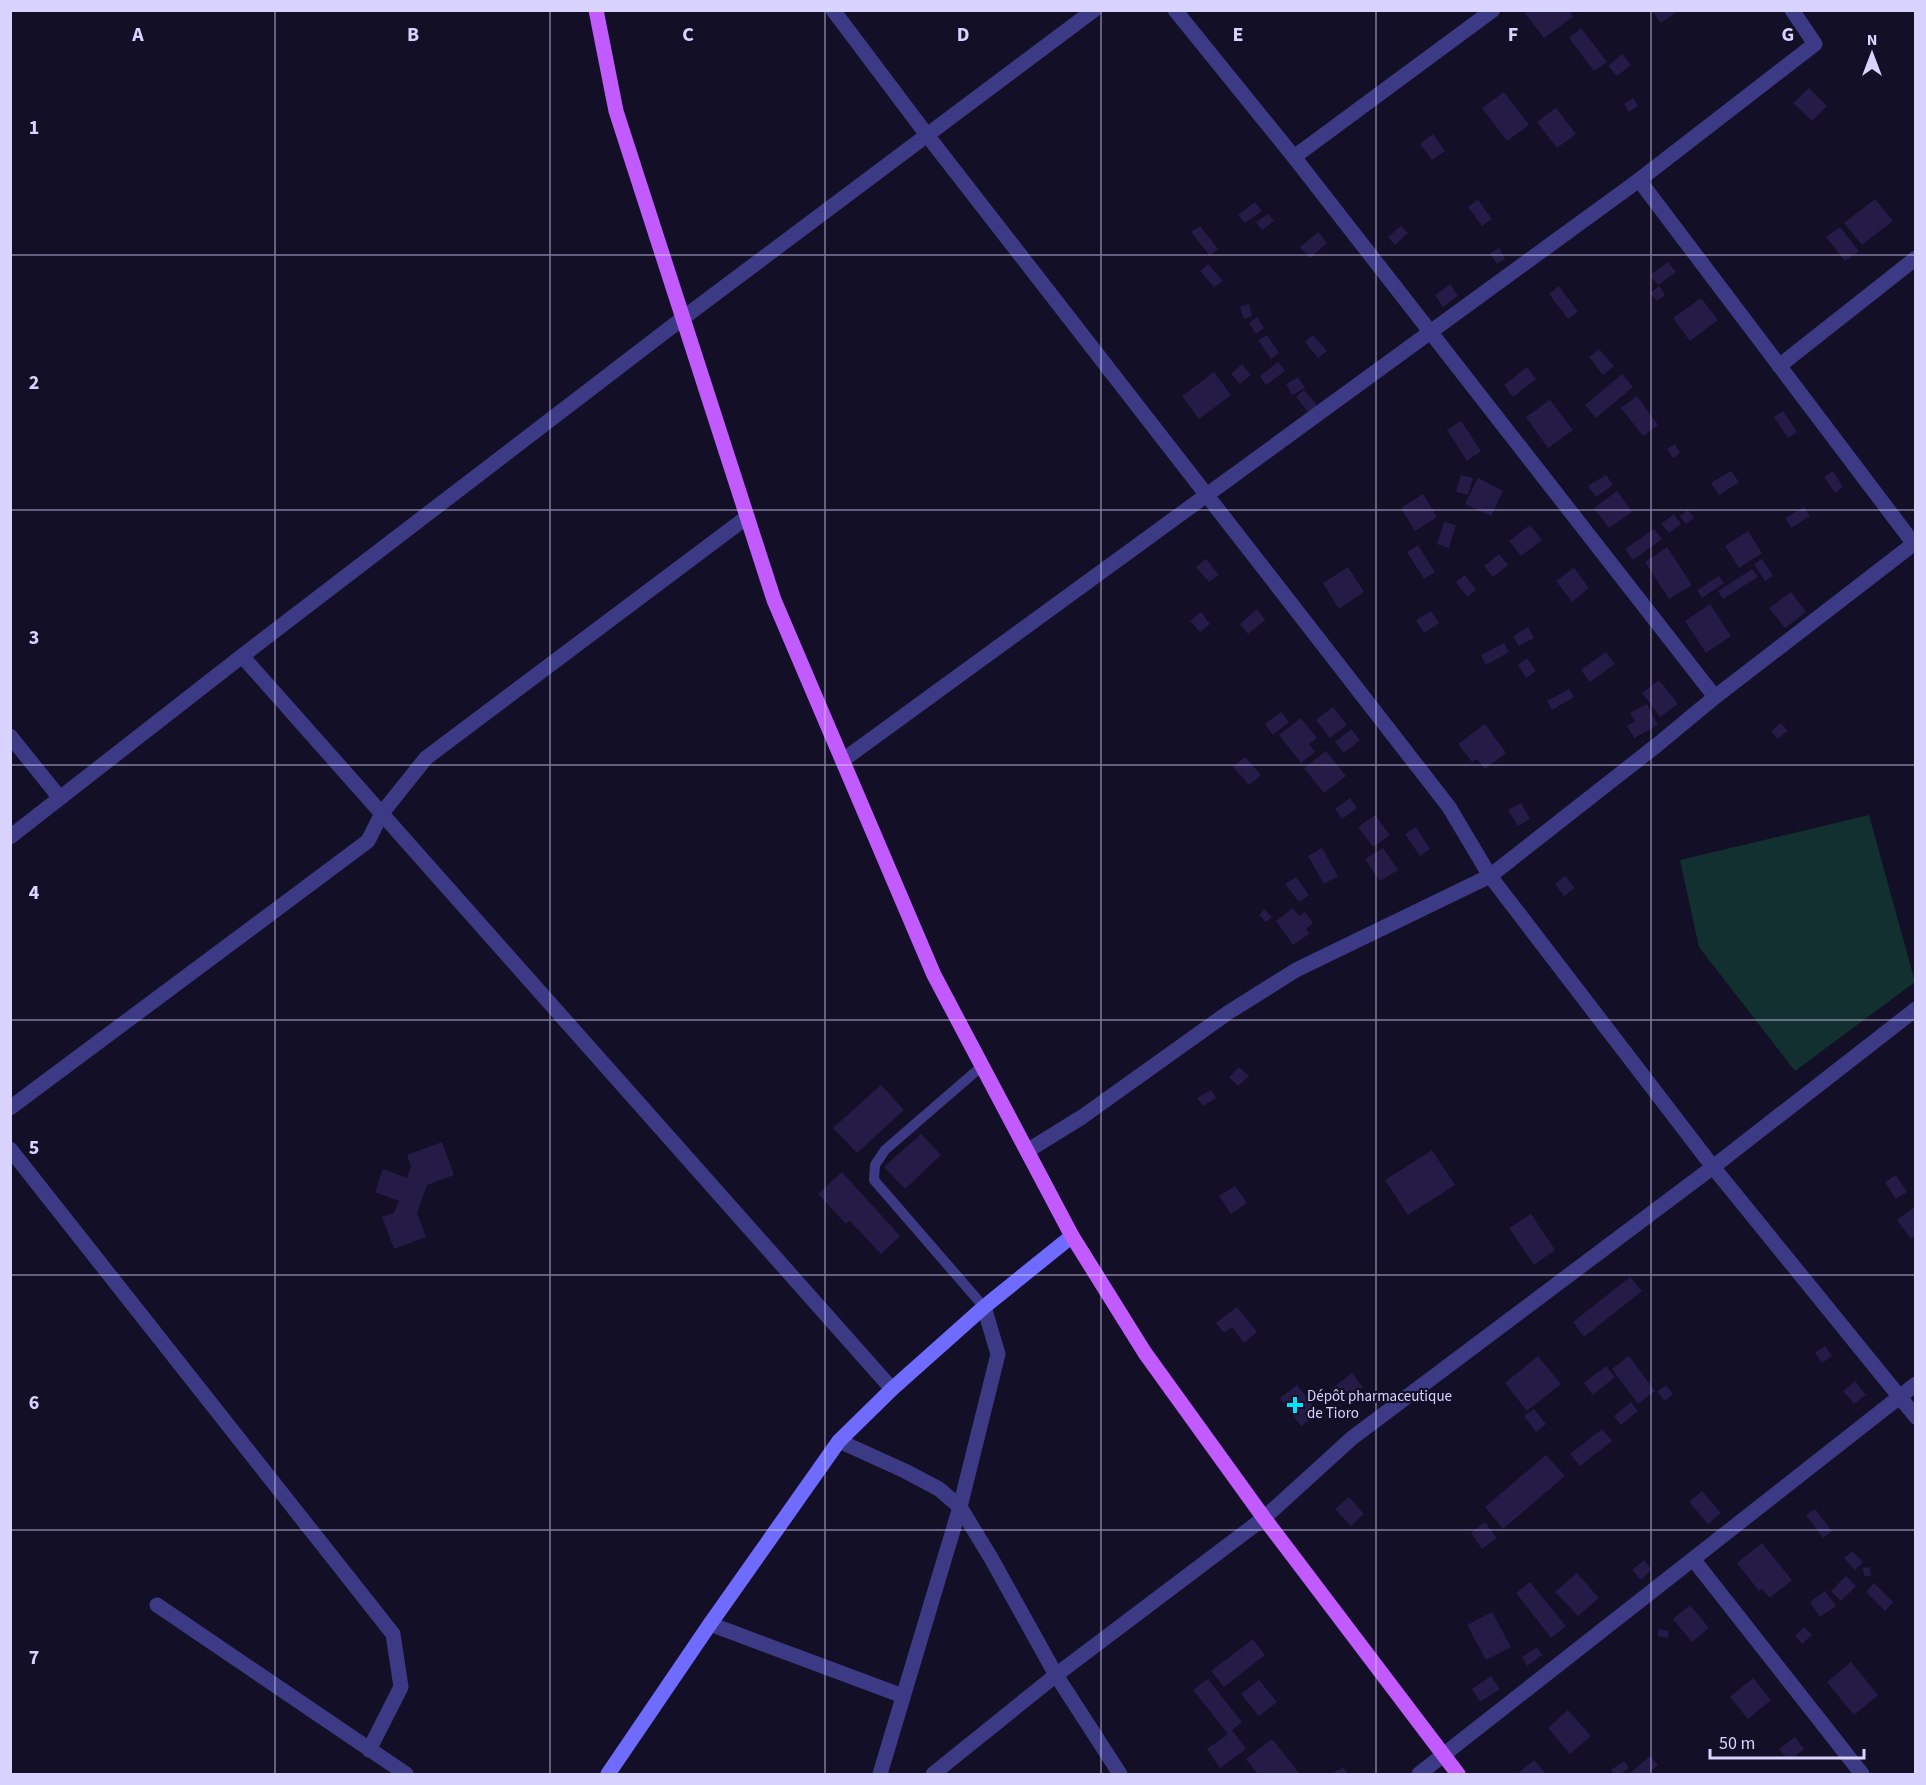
<svg xmlns="http://www.w3.org/2000/svg" width="1926" height="1785" viewBox="0 0 1926 1785" font-family="'Source Sans 3',sans-serif">
	<style>
		.green { fill: #12302f }
		.building { fill: #241b47 }
		.lines { fill: none; stroke-linecap: round; stroke-linejoin: round }
		.lane { stroke: #3d3a85; stroke-width: 10 }
		.street { stroke: #3d3a85; stroke-width: 15 }
		.secondary { stroke: #6f6bff; stroke-width: 15 }
		.primary { stroke: #c25bff; stroke-width: 15 }
		.grid { fill: none; stroke: #d9d4ff; stroke-width: 1.5; stroke-opacity: 0.55 }
		.poi-dot { fill: #00e5ff; stroke: #130f26; stroke-width: 2 }
		.labels { text-anchor: middle; dominant-baseline: central; stroke-width: 4.5; stroke-linejoin: round; paint-order: stroke }
		.poi-label { font-size: 15px; fill: #d9d4ff; stroke: #130f26; text-anchor: start }
		.grid-label { font-size: 20px; text-anchor: middle; font-weight: bold; fill: #d9d4ff; stroke: #130f26; stroke-width: 4.5; stroke-linejoin: round; paint-order: stroke }
	</style>
	<rect width="100%" height="100%" fill="#130f26"/>
	<path class="green" d="M1869 815 1915 982 1795 1071 1699 947 1680 860Z"/>
	<path class="building" d="M1529 10H1569L1573 17 1544 38 1525 13Z
		M1651 10H1679L1661 23Z
		M1581 28 1607 62 1594 71 1569 38Z
		M1622 54 1631 65 1617 76 1608 66Z
		M1809 88 1827 106 1812 121 1793 103Z
		M1504 92 1529 125 1507 141 1482 108Z
		M1633 98 1638 106 1629 112 1624 104Z
		M1556 108 1576 134 1557 148 1537 122Z
		M1433 134 1445 151 1432 160 1420 144Z
		M1875 199 1893 221 1862 245 1844 223Z
		M1478 200 1492 219 1482 226 1468 207Z
		M1255 202 1262 211 1245 223 1238 215Z
		M1268 214 1274 221 1262 230 1256 222Z
		M1200 226 1218 249 1210 256 1191 232Z
		M1401 226 1408 233 1395 245 1388 237Z
		M1840 227 1859 251 1845 261 1826 237Z
		M1318 232 1327 243 1310 258 1300 247Z
		M1499 248 1505 259 1497 264 1490 253Z
		M1668 262 1676 272 1658 285 1650 275Z
		M1208 264 1223 281 1214 287 1200 271Z
		M1450 284 1458 296 1443 307 1435 295Z
		M1559 286 1578 312 1568 319 1549 294Z
		M1659 286 1665 295 1657 301 1650 293Z
		M1701 298 1718 320 1690 341 1673 318Z
		M1249 304 1252 316 1244 319 1240 307Z
		M1257 317 1264 328 1256 334 1249 323Z
		M1267 335 1279 353 1271 359 1258 340Z
		M1313 335 1327 351 1318 358 1305 342Z
		M1599 349 1614 366 1603 375 1589 357Z
		M1278 362 1285 371 1266 385 1260 376Z
		M1242 364 1251 375 1240 384 1231 374Z
		M1527 367 1536 379 1513 397 1504 385Z
		M1214 372 1231 395 1199 419 1182 396Z
		M1622 374 1633 387 1596 418 1585 405Z
		M1298 377 1305 388 1292 395 1286 384Z
		M1304 390 1318 406 1309 413 1296 397Z
		M1637 396 1658 425 1643 436 1621 408Z
		M1550 400 1573 430 1548 448 1526 417Z
		M1783 411 1797 432 1788 438 1774 417Z
		M1461 421 1481 451 1467 461 1447 430Z
		M1675 444 1680 453 1673 458 1667 449Z
		M1731 471 1739 482 1719 495 1711 483Z
		M1833 471 1843 487 1835 493 1824 477Z
		M1461 475 1473 478 1468 495 1456 492Z
		M1606 475 1613 485 1596 497 1588 486Z
		M1478 478 1503 491 1491 516 1465 504Z
		M1617 491 1632 512 1609 528 1594 508Z
		M1423 494 1437 517 1415 531 1401 508Z
		M1804 507 1810 516 1791 528 1785 518Z
		M1688 510 1694 518 1686 524 1680 516Z
		M1674 514 1681 524 1669 533 1661 524Z
		M1444 522 1456 525 1449 548 1437 544Z
		M1530 525 1542 540 1521 556 1509 541Z
		M1654 529 1662 539 1633 560 1625 549Z
		M1748 531 1762 553 1739 568 1725 546Z
		M1418 545 1435 572 1424 579 1407 552Z
		M1667 547 1692 585 1669 599 1645 562Z
		M1499 554 1508 565 1493 577 1484 566Z
		M1206 559 1219 575 1209 582 1196 567Z
		M1762 559 1773 576 1765 581 1754 564Z
		M1348 567 1364 592 1339 609 1323 583Z
		M1574 568 1589 588 1572 602 1556 581Z
		M1752 569 1758 577 1723 599 1718 591Z
		M1465 575 1476 590 1467 597 1456 582Z
		M1719 576 1724 583 1702 598 1697 590Z
		M1791 592 1806 612 1785 628 1769 608Z
		M1710 604 1731 636 1706 653 1685 621Z
		M1257 609 1265 620 1248 634 1240 624Z
		M1431 611 1439 623 1424 633 1416 620Z
		M1201 612 1210 624 1200 632 1190 621Z
		M1528 627 1534 638 1519 646 1513 636Z
		M1504 643 1509 652 1486 665 1481 655Z
		M1606 652 1615 664 1590 682 1581 670Z
		M1527 658 1536 671 1526 678 1518 665Z
		M1659 680 1678 704 1660 717 1642 693Z
		M1569 689 1574 697 1552 710 1547 701Z
		M1647 704 1658 725 1634 738 1627 726 1635 721 1630 713Z
		M1333 707 1347 725 1330 738 1316 720Z
		M1281 712 1289 722 1273 735 1265 724Z
		M1301 718 1317 738 1309 744 1315 752 1301 763 1279 735Z
		M1781 723 1788 731 1777 739 1771 731Z
		M1485 724 1506 753 1485 769 1477 759 1472 762 1458 744Z
		M1351 729 1360 740 1344 753 1335 742Z
		M1326 751 1346 776 1324 793 1304 768Z
		M1245 757 1261 775 1249 785 1233 767Z
		M1350 798 1357 808 1342 819 1335 809Z
		M1521 803 1530 819 1518 826 1508 810Z
		M1375 815 1390 835 1373 847 1358 827Z
		M1416 827 1430 849 1420 856 1405 834Z
		M1322 848 1338 876 1324 884 1308 856Z
		M1383 848 1398 870 1380 881 1365 859Z
		M1565 876 1575 888 1564 896 1555 884Z
		M1296 877 1309 895 1299 902 1285 884Z
		M1293 908 1299 916 1305 912 1313 923 1306 929 1309 934 1293 945 1276 921Z
		M1264 909 1272 917 1266 922 1259 915Z
		M1239 1067 1249 1076 1238 1086 1229 1077Z
		M881 1085 904 1110 857 1153 833 1128Z
		M1211 1090 1216 1098 1203 1106 1197 1098Z
		M921 1134 941 1155 905 1189 884 1167Z
		M442 1142 454 1175 427 1185 417 1213 426 1237 394 1249 382 1217 394 1213 399 1201 375 1192 383 1169 407 1178 411 1166 407 1155Z
		M1432 1150 1455 1185 1408 1215 1385 1180Z
		M842 1172 900 1236 881 1254 850 1221 846 1224 818 1194Z
		M1896 1175 1907 1192 1896 1199 1885 1182Z
		M1235 1186 1247 1203 1231 1214 1219 1196Z
		M1916 1206V1235L1911 1239 1897 1220Z
		M1531 1214 1555 1250 1534 1265 1509 1228Z
		M1630 1277 1642 1291 1584 1337 1573 1322Z
		M1237 1307 1257 1332 1244 1343 1232 1327 1224 1333 1216 1323Z
		M1825 1346 1832 1356 1822 1363 1815 1353Z
		M1538 1356 1561 1384 1527 1411 1505 1383Z
		M1629 1356 1655 1391 1638 1404 1612 1369Z
		M1606 1366 1615 1377 1593 1395 1584 1383Z
		M1352 1373 1363 1387 1342 1403 1331 1389Z
		M1855 1381 1866 1395 1854 1404 1843 1391Z
		M1297 1385 1319 1413 1301 1426 1280 1398Z
		M1666 1385 1673 1394 1665 1401 1657 1392Z
		M1631 1402 1638 1411 1621 1425 1614 1416Z
		M1534 1409 1546 1424 1536 1432 1524 1416Z
		M1602 1429 1612 1441 1580 1466 1570 1454Z
		M1546 1455 1565 1476 1503 1529 1485 1507Z
		M1702 1491 1721 1513 1708 1524 1689 1502Z
		M1349 1497 1364 1514 1351 1526 1335 1509Z
		M1815 1509 1832 1531 1823 1538 1806 1515Z
		M1485 1522 1497 1538 1482 1549 1471 1533Z
		M1762 1543 1792 1580 1770 1598 1762 1589 1759 1591 1737 1563Z
		M1852 1551 1863 1562 1855 1570 1844 1558Z
		M1644 1560 1652 1570 1641 1580 1632 1570Z
		M1870 1567 1871 1576H1864L1863 1568Z
		M1577 1573 1599 1598 1578 1616 1555 1592Z
		M1846 1576 1856 1586 1841 1601 1831 1591Z
		M1530 1582 1566 1626 1551 1638 1516 1593Z
		M1874 1583 1893 1602 1885 1611 1866 1592Z
		M1825 1591 1836 1606 1820 1617 1810 1602Z
		M1690 1605 1709 1628 1692 1642 1673 1619Z
		M1492 1612 1511 1647 1486 1660 1467 1625Z
		M1804 1627 1812 1635 1802 1644 1795 1636Z
		M1658 1629 1669 1631 1668 1638 1658 1636Z
		M1253 1639 1265 1655 1224 1687 1211 1671Z
		M1537 1647 1542 1655 1527 1666 1522 1657Z
		M1851 1662 1878 1695 1854 1715 1827 1682Z
		M1491 1676 1500 1689 1480 1702 1472 1689Z
		M1753 1678 1771 1700 1748 1719 1730 1697Z
		M1208 1679 1242 1722 1232 1730 1246 1749 1220 1768 1207 1749 1228 1734 1193 1690Z
		M1259 1680 1277 1702 1259 1716 1241 1694Z
		M1568 1710 1591 1736 1570 1754 1548 1728Z
		M1795 1737 1804 1749 1789 1761 1779 1749Z
		M1272 1739 1300 1774H1258L1246 1759Z
		M1650 1756 1658 1765 1648 1774H1629Z
		M1534 1760 1546 1774H1517Z
		M1624 1761 1629 1768 1620 1774H1614L1611 1770Z
		M1343 1767 1348 1774H1332Z"/>
	<g class="lines">
		<path class="lane" d="M982 1066 885 1150 875 1165 874 1180 984 1307"/>
		<path class="street" d="M833 10 927 135 1449 807 1490 876 1713 1167 1916 1417
			M1175 10 1294 157 1715 697
			M1294 157 1493 10
			M1639 180 1914 544
			M1779 366 1916 258
			M242 656 892 1389
			M10 736 60 798
			M843 760 1639 180 1815 44 1792 10
			M10 837 242 656 683 318 1094 10
			M10 1108 368 841 382 813 426 758 747 517
			M10 1149 393 1634 401 1687 369 1750
			M1027 1151 1082 1117 1229 1012 1296 970 1490 876 1657 745 1715 697 1916 542
			M839 1441 905 1471 939 1489 960 1507 991 1558 1056 1675 1120 1774
			M1693 1559 1862 1774
			M157 1605 406 1774
			M710 1624 903 1696
			M880 1774 960 1507 998 1354 984 1307
			M933 1774 1056 1675 1264 1518 1352 1438 1713 1167 1916 1009
			M1419 1774 1916 1384"/>
		<path class="secondary" d="M608 1774 710 1624 839 1441 892 1389 984 1307 1072 1236"/>
		<path class="primary" d="M596 10 616 111 774 600 934 975 1072 1236 1145 1353 1264 1518 1458 1774"/>
	</g>
	<path class="grid" d="M275 10V1774M550 10V1774M825 10V1774M1101 10V1774M1376 10V1774M1651 10V1774M10 255H1916M10 510H1916M10 765H1916M10 1020H1916M10 1275H1916M10 1530H1916"/>
	<path class="poi-dot" d="M1292 1396h6v6h6v6h-6v6h-6v-6h-6v-6h6z"/>
	<g class="labels">
		<g class="poi-label">
			<text x="1307" y="1396">Dépôt pharmaceutique<tspan x="1307" dy="17">de Tioro</tspan></text>
		</g>
	</g>
	<g class="grid-label">
		<text x="138" y="41">A</text>
		<text x="413" y="41">B</text>
		<text x="688" y="41">C</text>
		<text x="963" y="41">D</text>
		<text x="1238" y="41">E</text>
		<text x="1513" y="41">F</text>
		<text x="1788" y="41">G</text>
		<text x="34" y="134">1</text>
		<text x="34" y="389">2</text>
		<text x="34" y="644">3</text>
		<text x="34" y="899">4</text>
		<text x="34" y="1154">5</text>
		<text x="34" y="1409">6</text>
		<text x="34" y="1664">7</text>
	</g>
	<rect width="1926" height="1785" fill="none" stroke="#d9d4ff" stroke-width="24"/>
	<g transform="translate(1872 54)" stroke="#130f26" stroke-width="4.5" paint-order="stroke">
	<path d="M0-4.5L10 22L0 15L-10 22Z" fill="#d9d4ff"/>
	<text y="-9" font-size="16" font-weight="bold" text-anchor="middle" fill="#d9d4ff">N</text>
	</g>
	<path d="M1710 1749v9h154v-9" fill="none" stroke="#d9d4ff" stroke-width="3"/>
	<text x="1719" y="1749" font-size="18" fill="#d9d4ff" stroke="#130f26" stroke-width="4.5" paint-order="stroke">50 m</text>
</svg>
